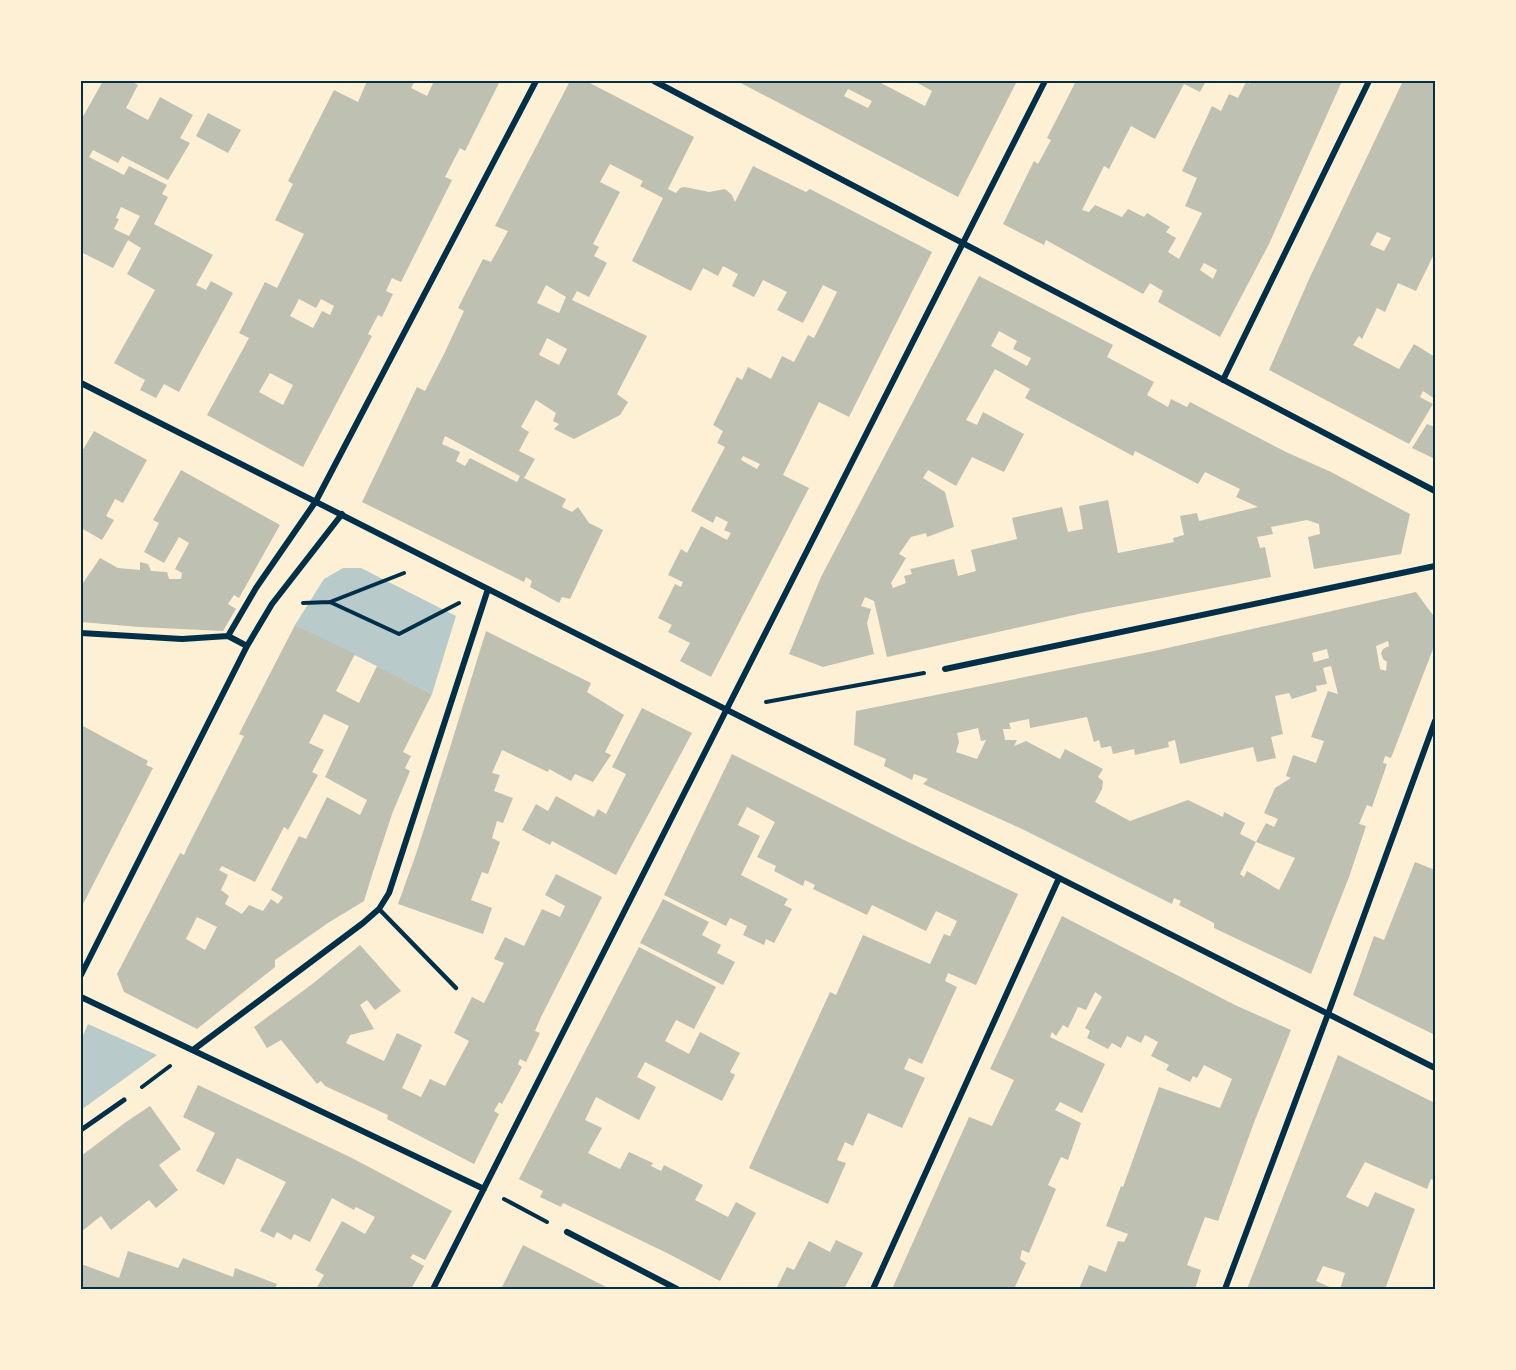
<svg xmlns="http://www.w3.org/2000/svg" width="1516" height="1370" viewBox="0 0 1516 1370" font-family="Lato,sans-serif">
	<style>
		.green { fill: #b9caca }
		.building { fill: #bec0b2; fill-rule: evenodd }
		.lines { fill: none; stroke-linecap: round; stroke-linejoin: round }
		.path { stroke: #003049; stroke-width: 4 }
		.service { stroke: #003049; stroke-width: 4.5 }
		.pedestrian { stroke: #003049; stroke-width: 5 }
		.minor { stroke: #003049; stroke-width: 6 }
		.neatline { fill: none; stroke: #003049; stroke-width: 2 }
	</style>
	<rect width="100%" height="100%" fill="#fdf0d5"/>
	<path class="green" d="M343 568H361L456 616 432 694 295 625 324 579Z
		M88 1024 157 1055 81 1110V1040Z"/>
	<path class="building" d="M103 81H130L138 85 126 108 148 120 160 97 193 115 180 138 190 143 168 180 122 156 118 163 93 150 89 157 124 175 129 166 167 185 162 194 168 197 154 224 213 255 196 285 206 290 211 281 233 293 179 392 164 384 156 398 140 390 145 380 114 363 155 290 127 274 141 248 128 240 113 268 81 252V120ZM121 207 140 216 129 236 114 229 119 219 116 218Z
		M367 81H415L411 88 427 96 434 81H500L465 151 460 148 445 177 452 180 401 282 392 278 386 291 393 294 382 317 378 315 368 334 372 336 303 467 207 415 249 338 239 333 265 282 277 288 304 234 275 220 293 184 288 181 334 90 358 102ZM299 299 316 308 321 299 334 306 330 315 322 311 313 328 290 316ZM270 373 293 385 283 405 259 392Z
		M570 81H586L694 137 668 189 676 193 680 188 685 187 709 192 725 189 732 195 735 202 753 166 806 192 810 189 932 252 849 417 819 402 783 475 809 488 711 677 680 661 690 643 668 632 672 625 658 618 675 584 681 587 683 582 668 575 681 549 687 553 701 526 727 540 731 533 724 530 728 522 716 516 713 523 691 511 725 447 717 443 723 431 713 425 737 377 742 380 748 367 771 379 782 356 794 362 808 335 814 338 837 292 823 285 803 323 777 310 787 292 763 280 754 297 732 286 738 274 723 266 718 276 703 268 691 291 632 261 663 198 640 186 643 181 610 164 600 182 620 192 593 244 599 247 594 256 607 263 589 297 577 291 572 300 647 336 617 394 628 402 620 415 574 439 554 429 559 424 553 421 556 413 536 400 521 427 529 432 519 451 535 459 524 478 566 499 562 507 572 512 578 507 589 523 603 530 570 599 562 597 559 603 530 587 532 581 526 577 524 582 362 502 417 387 425 391 445 352 464 311 458 308 483 259 491 262 508 231 495 226ZM546 285 566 297 559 313 537 303ZM547 338 567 349 559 365 539 355ZM445 436 520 476 517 482 470 458 465 466 456 461 460 452 442 444ZM743 456 760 464 757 469 741 460Z
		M737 81H882L881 83 925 106 932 91 914 81H1017L958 197ZM848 89 872 101 868 108 844 96Z
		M1076 81H1206L1200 92 1184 84 1155 139 1131 126 1109 169 1104 166 1082 210 1089 212 1095 205 1122 217 1128 209 1144 217 1147 213 1170 227 1166 232 1176 238 1168 252 1179 259 1202 213 1185 206 1197 178 1182 171 1212 106 1221 111 1229 94 1238 98 1246 82 1250 84 1252 81H1342L1269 244 1220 337 1158 302 1163 291 1150 283 1143 294 1046 240 1044 245 1003 224 1034 161 1038 164 1051 140 1047 138ZM1204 263 1217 270 1213 279 1200 270Z
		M1403 81H1435V252L1416 291 1398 283 1385 312 1377 308 1362 339 1359 336 1353 345 1399 369 1414 344 1435 357V399L1423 391 1420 397 1433 404 1409 444 1269 370 1310 277ZM1377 232 1391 238 1384 251 1370 245Z
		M208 113 241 130 228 153 196 136Z
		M979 276 1113 345 1107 357 1154 382 1147 395 1168 407 1171 399 1187 407 1190 402 1286 452 1331 472 1410 514 1401 554 1314 569 1308 537 1320 534 1319 524 1307 520 1271 527 1273 534 1257 537 1260 548 1265 547 1271 577 1083 613 887 657 874 601 865 597 861 606 871 609 867 623 874 654 823 667 789 654 821 577ZM999 331 1017 341 1013 349 1031 358 1027 366 991 346ZM995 369 1030 389 1025 398 1133 456 1135 451 1198 484 1205 472 1240 489 1236 497 1258 507 1199 521 1197 513 1180 516 1184 535 1173 538 1174 542 1118 553 1108 500 1079 506 1083 529 1068 532 1062 507 1012 518 1017 539 971 550 976 571 958 576 954 559 910 569 912 574 904 576 906 583 893 588 891 583 906 558 899 554 911 537 926 533 927 537 954 527 945 492 923 478 928 470 956 486 972 457 1004 472 1024 434 983 412 977 425 966 420Z
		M1427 424 1435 427V459L1412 448Z
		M94 431 147 460 123 503 115 499 106 516 114 520 102 540 81 528V453Z
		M181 470 280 525 239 598 234 595 228 604 236 609 223 631 139 627 81 622V586L100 558 118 568 140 570V562L148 564 151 571 167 572 169 579H181L182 573 175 569 189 543 179 537 164 563 144 552 159 523 153 520Z
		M1416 592 1435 618V644L1391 758 1385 756 1383 763 1387 764 1372 807 1367 805 1359 824 1366 826 1349 877 1311 974 1214 928V923L1179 905 1181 901 1174 898 1172 904 1024 830 923 784 928 779 920 776 914 774 912 780 884 766 886 759 854 745 856 711 1154 651ZM1388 641 1389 646 1383 649 1381 653 1383 659 1387 662 1386 671 1380 669 1376 646ZM1327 649 1329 658 1314 662 1312 653ZM1331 666 1338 694 1328 691 1311 737 1324 741 1316 763 1293 755 1286 776 1291 778 1275 788 1264 813 1278 819 1274 827 1266 823 1256 842 1295 858 1279 890 1247 871 1244 877 1240 874 1256 842 1240 834 1245 823 1224 812 1223 817 1188 800 1130 821 1095 802 1102 789 1103 781 1098 777 1103 769 1065 749 1060 759 1026 741 1014 746 1017 740H1005L1003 729H1011L1009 723 1029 719 1030 728 1087 717 1094 742 1099 740 1101 748 1111 746 1113 754 1134 749 1135 755 1169 747 1168 742 1175 740 1180 764 1253 747 1257 762 1276 758 1271 737 1283 734 1275 696 1289 693 1292 699 1317 691 1316 686 1327 684 1323 668ZM978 728 981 741 986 740 977 759 956 752 959 742 957 733Z
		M295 625 355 654 336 691 359 703 377 666 432 694 403 752 411 756 405 768 410 771 392 814 372 875 364 901 328 923 275 960V967L197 1029 124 992 117 974 180 853 184 855 187 848 244 736 239 734ZM324 714 349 726 325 777 367 800 360 815 327 797 306 839 299 836 271 890 283 897 278 904 271 899 263 911 249 905 242 914 225 904 229 896 221 890 228 875 219 870 222 866 255 882 284 827 288 830 318 775 312 772 324 750 309 743ZM197 917 217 927 205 950 186 939Z
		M486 631 591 683 587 692 624 715 605 752 611 755 593 782 575 774 571 781 549 769 548 772 502 750 492 773 500 775 494 791 513 798 503 823 497 821 492 838 500 842 488 874 482 872 471 900 492 908 483 934 398 904 416 854 448 754Z
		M642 708 692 733 616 875 552 841 550 845 522 830 536 804 548 811 556 796 594 817 598 809 606 814 626 774 612 767Z
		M81 725 148 761 146 765 153 768 81 908Z
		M732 754 904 840 1018 894 976 985 948 973 945 981 957 987 922 1064 909 1058 904 1069 925 1078 902 1128 868 1113 853 1146 845 1142 837 1160 846 1163 828 1204 749 1168 830 992 836 995 863 935 930 964 944 934 950 936 957 921 936 911 926 931 872 905 867 915 813 889 815 885 805 880 803 886 774 871 776 866 757 857 775 822 747 807 738 825 760 836 741 875 788 899 784 905 792 909 774 943 766 939 764 945 743 935 747 926 730 918 726 926 664 895Z
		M1415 862 1435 870V1035L1353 995 1374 936 1384 940Z
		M556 874 602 897 541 1017 535 1031 540 1033 526 1062 520 1059 518 1064 522 1067 502 1104 499 1102 494 1111 499 1114 474 1164 387 1119 388 1115 325 1086 321 1081 317 1084 281 1040 267 1048 254 1027 311 985 360 945 401 991 375 1010 367 1000 360 1005 374 1029 350 1035 346 1043 384 1061 397 1033 422 1045 402 1088 421 1097 430 1079 445 1086 469 1041 454 1033 472 997 484 1003 504 963 494 959 505 937 524 946 542 909 560 917 565 906 545 895Z
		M663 899 709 922 702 935 721 945 717 953 735 962 723 985 640 943Z
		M1062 916 1235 1005 1291 1030 1255 1120 1218 1221 1205 1217 1187 1265 1201 1270 1195 1289H1079L1089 1265 1106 1272 1118 1241 1124 1242 1128 1234 1106 1226 1121 1186 1123 1187 1159 1087 1220 1108 1232 1079 1204 1065 1197 1078 1193 1076 1190 1082 1166 1070 1169 1065 1151 1056 1158 1042 1145 1035 1141 1043 1127 1036 1121 1048 1112 1043 1108 1049 1087 1038 1090 1031 1085 1028 1102 997 1095 992 1086 1010 1078 1007 1068 1028 1063 1025 1056 1036 1052 1032 1050 1037 1105 1064 1082 1113 1060 1102 1055 1110 1081 1123 1068 1160 1061 1157 1048 1185 1056 1189 1029 1253 1022 1250 1020 1259 1026 1263 1014 1289H892L969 1117 992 1126 1014 1080 990 1069Z
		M639 947 716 987 694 1029 676 1020 665 1041 689 1054 700 1032 740 1053 730 1072 735 1075 722 1101 645 1062 637 1077 656 1087 639 1120 596 1097 585 1120 602 1128 588 1153 620 1169 629 1152 653 1163 651 1166 661 1171 664 1165 703 1185 695 1200 728 1217 736 1202 756 1213 720 1281 667 1253 563 1203 561 1207 540 1197 543 1191 519 1179Z
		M1338 1055 1435 1103V1181L1431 1179 1427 1189 1365 1162 1346 1197 1368 1207 1375 1192 1415 1209 1385 1289H1340L1345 1273 1323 1266 1316 1281 1334 1289H1247Z
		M198 1085 352 1158 452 1211 425 1260 413 1254 410 1258 424 1266 411 1289H316L324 1275 315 1270 342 1221 365 1234 375 1217 356 1207 354 1210 332 1198 310 1242 294 1234 291 1240 277 1232 274 1238 260 1231 286 1182 237 1158 224 1185 196 1171 215 1133 183 1117Z
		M150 1106 181 1149 159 1165 178 1190 156 1208 149 1200 111 1230 101 1216 81 1232V1156L126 1122Z
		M836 1240 863 1253 844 1289H776L787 1267 794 1270 809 1241 830 1252Z
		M523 1245 567 1267 610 1289H501Z
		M128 1251 178 1268 183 1258 233 1277 235 1268 277 1284 275 1289H81V1266L84 1265 119 1278Z"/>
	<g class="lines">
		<path class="path" d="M330 602 399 634 459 603
			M303 603 330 602 404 573
			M766 702 924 673
			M142 1087 170 1066
			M504 1199 547 1222"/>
		<path class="service" d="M379 909 456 988"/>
		<path class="pedestrian" d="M81 1130 124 1100"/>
		<path class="minor" d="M654 81 1435 491
			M1223 380 1369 81
			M81 383 1435 1068
			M81 633 182 639 228 636
			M228 636 256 588 316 501 536 81
			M228 636 247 646
			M945 669 1435 566
			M81 975 247 646 272 604 342 514
			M81 997 484 1189
			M193 1050 363 923 379 909 389 893 488 589
			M567 1232 677 1289
			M433 1289 1045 81
			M873 1289 1059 878
			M1225 1289 1328 1014 1435 721"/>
	</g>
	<rect width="1516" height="1370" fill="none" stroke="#fdf0d5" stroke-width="165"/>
	<rect x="82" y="82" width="1352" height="1206" class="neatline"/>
</svg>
